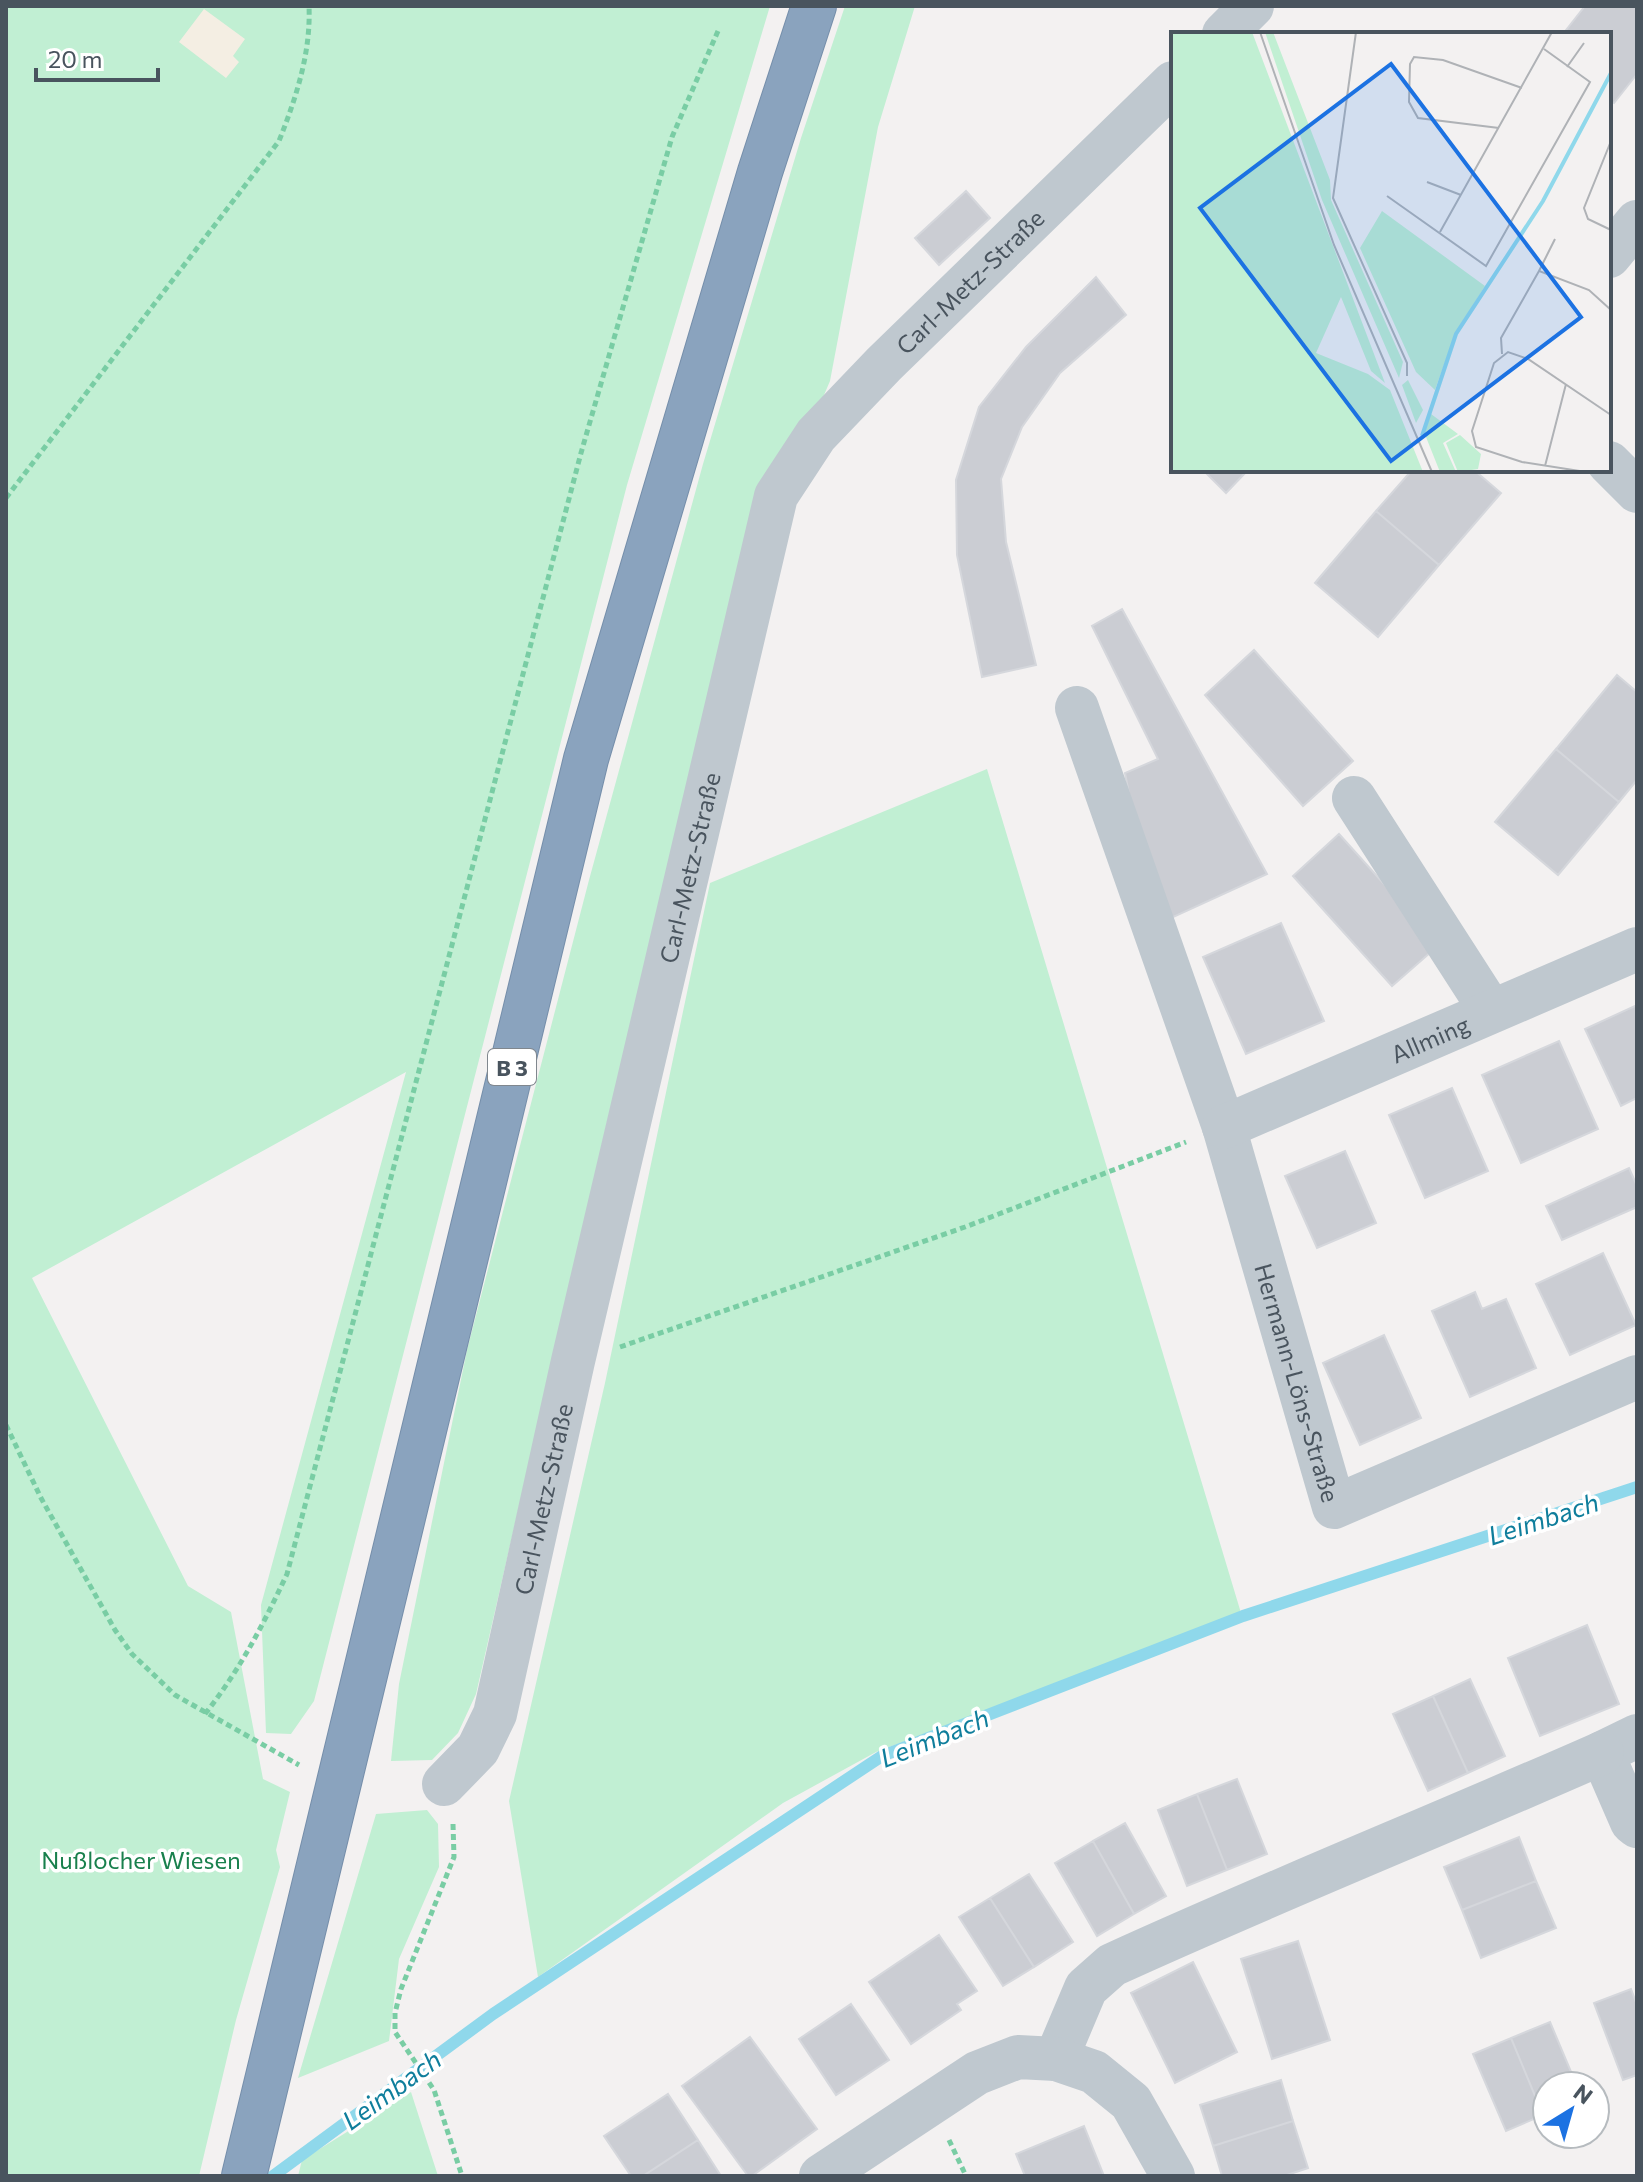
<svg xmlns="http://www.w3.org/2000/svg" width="1643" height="2182" viewBox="0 0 1643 2182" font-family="Commissioner,sans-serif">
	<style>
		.green { fill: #c1efd3 }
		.sand { fill: #f4eee3 }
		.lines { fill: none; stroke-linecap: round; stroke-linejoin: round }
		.stream { stroke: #8fd8eb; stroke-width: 12 }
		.building { fill: #cbcdd3; stroke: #d5d7dc; stroke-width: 2 }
		.highway-casing { stroke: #758eaa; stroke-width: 46 }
		.path { stroke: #79cda4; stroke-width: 5; stroke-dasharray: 6 4; stroke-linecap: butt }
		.minor { stroke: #bfc8cf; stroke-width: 44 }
		.highway { stroke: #8aa3be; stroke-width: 44 }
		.labels { text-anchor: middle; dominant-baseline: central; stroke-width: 7; stroke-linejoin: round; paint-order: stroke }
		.shield { fill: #fff; stroke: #80878e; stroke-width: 2 }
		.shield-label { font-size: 22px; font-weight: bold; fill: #49545e }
		.street-label { font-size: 24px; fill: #49545e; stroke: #fff }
		.park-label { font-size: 24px; fill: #19804d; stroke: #fff }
		.water-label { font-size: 26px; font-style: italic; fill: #0f7e9c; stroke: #fff }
		.inset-river { fill: none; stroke: #8fd8eb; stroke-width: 4 }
		.inset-road { fill: none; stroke: #afb2b6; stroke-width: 2 }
		.view { fill: #1c72e2; fill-opacity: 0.15; stroke: #1c72e2; stroke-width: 4 }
		.inset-edge { fill: none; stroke: #49545e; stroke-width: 4 }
	</style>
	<rect width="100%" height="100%" fill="#f3f1f1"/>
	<path class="green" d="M6 6H770L627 485 314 1701 291 1734 266 1733 261 1605 406 1072 32 1278 188 1586 231 1612 263 1779 290 1792 276 1850 280 1867 236 2020 199 2176H6Z
		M845 6H915L878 127 830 381 818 409 607 1122 476 1694 458 1733 432 1760 391 1761 399 1684 467 1350 589 880 703 464 801 138Z
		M987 769 1241 1613 876 1752 783 1803 538 1977 509 1801 605 1383 710 883Z
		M427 1810 438 1824 439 1867 399 1959 389 2041 298 2078 376 1814Z
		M411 2092 438 2176H298L302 2160Z"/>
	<path class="sand" d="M204 9 245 39 233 56 239 62 226 78 179 42Z"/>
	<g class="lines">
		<path class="stream" d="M273 2176 493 2014 882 1756 1243 1616 1637 1487"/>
	</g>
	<path class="building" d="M1585 6H1637V74L1614 103 1609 100V34H1563Z
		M966 191 990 218 939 265 915 238Z
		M1096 277 1126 315 1060 373 1022 427 1001 479 1006 542 1036 665 982 677 957 555 956 480 979 407 1026 347Z
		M1203 470H1248L1226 493Z
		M1412 470H1474L1501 493 1439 565 1376 511Z
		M1376 511 1439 565 1378 637 1315 583Z
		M1122 609 1267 874 1169 919 1137 836 1125 773 1158 759 1092 626Z
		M1254 650 1353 761 1303 806 1205 695Z
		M1617 675 1637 692V780L1619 802 1556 749Z
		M1556 749 1619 802 1558 875 1495 822Z
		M1339 834 1439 945 1392 986 1293 876Z
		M1281 923 1324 1021 1246 1054 1203 957Z
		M1637 1005V1098L1621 1106 1585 1029Z
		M1559 1041 1598 1129 1521 1163 1482 1075Z
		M1452 1088 1488 1171 1425 1198 1389 1115Z
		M1345 1151 1376 1223 1317 1248 1285 1176Z
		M1629 1168 1637 1186V1207L1562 1240 1546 1206Z
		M1603 1253 1636 1325 1570 1355 1536 1284Z
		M1475 1292 1482 1309 1506 1299 1536 1368 1470 1397 1432 1311Z
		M1384 1335 1421 1418 1360 1445 1323 1363Z
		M1587 1625 1619 1704 1540 1736 1508 1658Z
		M1470 1679 1505 1756 1468 1773 1433 1696Z
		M1433 1696 1468 1773 1428 1791 1393 1714Z
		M1237 1779 1267 1854 1227 1870 1197 1794Z
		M1197 1794 1227 1870 1187 1886 1158 1810Z
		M1125 1823 1166 1896 1134 1914 1093 1841Z
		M1519 1837 1536 1881 1462 1910 1444 1867Z
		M1093 1841 1134 1914 1097 1936 1055 1863Z
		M1029 1874 1073 1942 1034 1967 990 1898Z
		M1536 1881 1556 1928 1481 1958 1462 1910Z
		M990 1898 1034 1967 1003 1986 959 1917Z
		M939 1935 977 1991 957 2004 961 2010 911 2044 869 1982Z
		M1298 1941 1330 2040 1272 2059 1241 1959Z
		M1193 1962 1237 2052 1175 2083 1131 1993Z
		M1631 1989 1637 2005V2075L1623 2080 1594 2003Z
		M851 2004 889 2060 836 2095 799 2039Z
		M1550 2022 1577 2086H1547V2114L1543 2115 1511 2038Z
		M750 2037 817 2129 752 2176H748L682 2086Z
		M1511 2038 1543 2115 1506 2131 1473 2054Z
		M1281 2080 1293 2121 1213 2146 1200 2105Z
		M668 2094 698 2140 643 2176H631L604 2136Z
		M1293 2121 1308 2168 1284 2176H1222L1213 2146Z
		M1084 2126 1104 2176H1025L1016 2154Z
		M698 2140 721 2176H643Z"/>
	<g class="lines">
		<g class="highway-casing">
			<path id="highway" d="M244 2176 586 759 760 172 814 6"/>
		</g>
		<path class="path" d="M6 498 279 141C296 98 311 53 309 6
			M620 1347 965 1227 1186 1142
			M6 1425 41 1498 115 1630 132 1654 175 1695 299 1765
			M205 1714C241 1668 262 1627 287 1574L581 453 672 137 718 31
			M453 1824 454 1857 401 1989 395 2013V2032L434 2090 462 2176
			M949 2140 966 2176"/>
		<g class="minor">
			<path d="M1224 34 1252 6"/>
			<path d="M1609 256 1637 222"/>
			<path d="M1609 463 1637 491"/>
			<path id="s1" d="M1077 708 1224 1127 1334 1507 1637 1377"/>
			<path d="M1354 798 1491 1011"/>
			<path id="s2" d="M1224 1127 1637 949"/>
			<path d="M1637 1736 1602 1753 1632 1822 1637 1826"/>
			<path id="s3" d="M444 1784 478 1749 495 1714 573 1361 776 496 816 435 884 364 1173 83"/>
			<path d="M1056 2059 1086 1988 1112 1965C1274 1891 1439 1825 1602 1753"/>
			<path d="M821 2176 977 2073 1018 2057 1056 2059 1094 2072 1131 2102 1173 2176"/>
		</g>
		<use href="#highway" class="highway"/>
	</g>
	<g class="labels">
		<rect class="shield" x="488" y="1049" width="48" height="36" rx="6"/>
		<g class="shield-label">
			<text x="512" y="1067">B 3</text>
		</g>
		<g class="street-label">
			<text stroke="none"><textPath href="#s3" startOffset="1628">Carl-Metz-Straße</textPath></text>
			<text stroke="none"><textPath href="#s3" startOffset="956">Carl-Metz-Straße</textPath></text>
			<text stroke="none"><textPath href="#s2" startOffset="224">Allming</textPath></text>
			<text stroke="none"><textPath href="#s1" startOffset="710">Hermann-Löns-Straße</textPath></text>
			<text stroke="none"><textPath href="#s3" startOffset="308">Carl-Metz-Straße</textPath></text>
		</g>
		<g class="park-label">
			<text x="141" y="1859">Nußlocher Wiesen</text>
		</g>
		<g class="water-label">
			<text transform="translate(1543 1518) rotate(-18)">Leimbach</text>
			<text transform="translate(934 1737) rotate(-22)">Leimbach</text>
			<text transform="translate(391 2089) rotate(-36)">Leimbach</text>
		</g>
	</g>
	<g transform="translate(1171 32)">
		<rect width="440" height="440" fill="#f3f1f1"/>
		<path d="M0 0H81L214 351 200 339 170 265 145 321 197 342 219 358 252 440H0ZM94 0H102L159 148 160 168 232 330 228 346 151 168ZM211 179 314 254 284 302 264 358 245 340 189 216ZM237 348 252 378 245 391 231 353ZM260 382 287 402 272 411 285 440H269L253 400ZM289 403 310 422 307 437 287 440 275 411Z" fill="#c1efd3"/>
		<path class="inset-river" d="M251 404 285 302 372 169 440 41"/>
		<path class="inset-road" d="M89 0 163 213 261 440M185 0 162 166 236 331V344M396 35 413 11M328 96 247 86 238 70 239 32 243 25 272 28 351 56M440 109 413 176 417 187 440 198M256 150 290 163M216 164 315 234 419 50 373 17M269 200 381 0M384 207 368 239 418 258 440 278M331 322 330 306 368 239M374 434 395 352M415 440 351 430 305 415 301 399 323 331 337 320 357 327 440 383"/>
		<path class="view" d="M220 32 410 285 220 429 29 176Z"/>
		<rect width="440" height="440" class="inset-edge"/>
	</g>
	<rect width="1643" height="2182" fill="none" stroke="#49545e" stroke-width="16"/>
	<g transform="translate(1571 2110) rotate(37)"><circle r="38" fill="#ffffff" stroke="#b6bbbf" stroke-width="2"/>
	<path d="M0-6L14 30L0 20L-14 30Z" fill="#1c72e2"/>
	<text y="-12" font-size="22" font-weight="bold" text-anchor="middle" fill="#49545e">N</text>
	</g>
	<path d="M36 68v12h122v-12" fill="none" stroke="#49545e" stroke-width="4"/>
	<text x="48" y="68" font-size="24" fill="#49545e" stroke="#ffffff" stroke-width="6" paint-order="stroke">20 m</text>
</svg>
